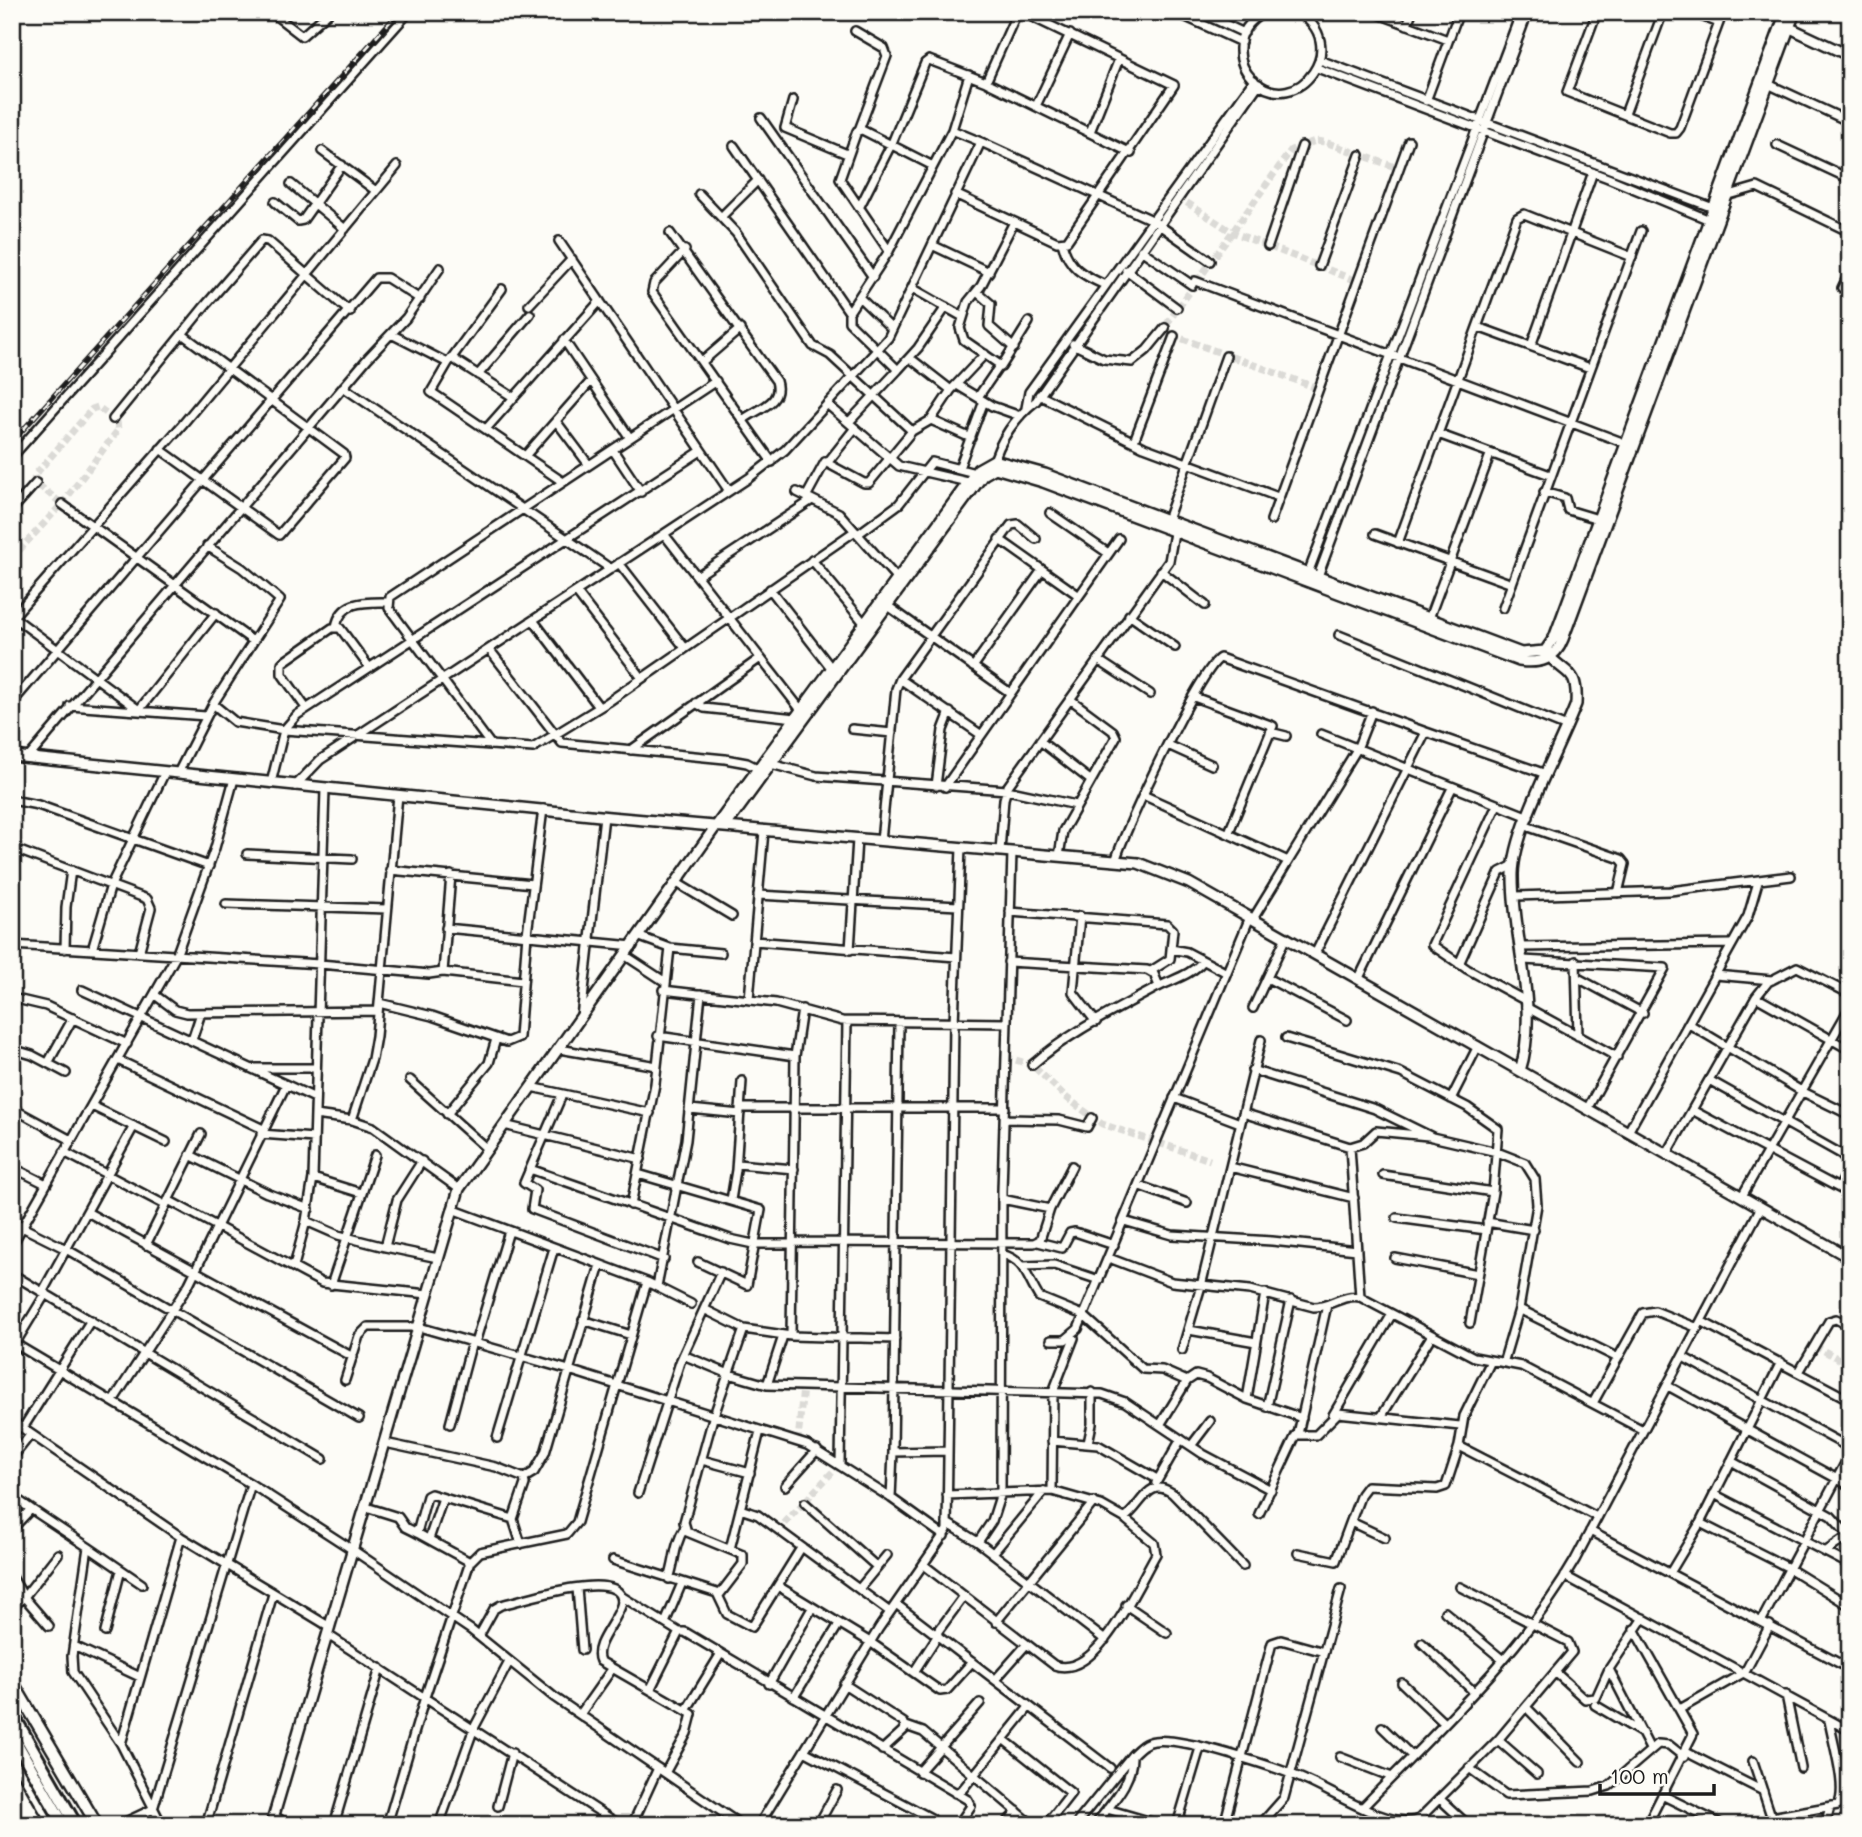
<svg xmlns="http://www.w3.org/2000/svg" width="1862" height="1837" viewBox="0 0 1862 1837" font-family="Mali,sans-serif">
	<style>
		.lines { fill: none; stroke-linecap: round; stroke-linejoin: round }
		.minor-tunnel { stroke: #dbdad6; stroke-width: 7; stroke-dasharray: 7 3.5; stroke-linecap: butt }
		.minor-casing { stroke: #1c1c1c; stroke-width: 12 }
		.tertiary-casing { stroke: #1c1c1c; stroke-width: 14 }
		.secondary-casing { stroke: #1c1c1c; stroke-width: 15 }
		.minor { stroke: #fdfcf7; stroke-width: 7 }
		.tertiary { stroke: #fdfcf7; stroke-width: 9 }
		.secondary { stroke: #fdfcf7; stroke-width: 10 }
		.rail-casing { stroke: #1c1c1c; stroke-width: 5 }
		.rail { stroke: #fdfcf7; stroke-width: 2.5; stroke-dasharray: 8; stroke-linecap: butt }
		.trunk-bridge-casing { stroke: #1c1c1c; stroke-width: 16; stroke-linecap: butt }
		.trunk-bridge { stroke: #fdfcf7; stroke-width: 10 }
	</style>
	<rect width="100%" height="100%" fill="#fdfcf7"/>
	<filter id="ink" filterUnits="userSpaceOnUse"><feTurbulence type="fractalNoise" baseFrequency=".0143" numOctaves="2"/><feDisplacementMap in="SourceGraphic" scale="14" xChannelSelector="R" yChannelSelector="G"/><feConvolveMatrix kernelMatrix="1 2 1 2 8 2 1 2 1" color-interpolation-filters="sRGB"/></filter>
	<g filter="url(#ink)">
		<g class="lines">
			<path class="minor-tunnel" d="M1178 197 1232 232 1357 281
				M1317 388 1169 334 1166 325 1291 150 1315 141 1325 142 1398 168
				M12 558 62 504 118 430 117 421 98 407 92 409 34 476 36 483 62 504
				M1006 1057 1032 1065 1067 1098 1102 1124 1210 1160
				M1815 1346 1850 1365
				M798 1442 803 1386
				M777 1531 840 1464"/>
			<g class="minor-casing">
				<path id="minor" d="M271 12 302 36 329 12
					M1175 12 1241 42
					M1199 12 1244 33
					M1265 12C1250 20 1239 33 1240 51 1240 62 1245 72 1253 80 1298 121 1354 41 1296 12
					M1373 12 1448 40
					M1597 12 1567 92 1670 133H1676L1680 128 1723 12
					M1690 12 1719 23
					M1407 25 1412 12
					M855 31 884 48 887 56 859 130
					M1320 60 1716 209
					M1317 68 1608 178 1712 221
					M1768 84 1850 122
					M793 100 785 128 847 154
					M1426 101 1459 12
					M1036 106 1070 34
					M1625 114 1663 12
					M761 118 873 277
					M952 130 981 142
					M1090 132 1119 59
					M1777 145 1850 179
					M734 146 849 312 889 251 952 130 969 75
					M322 151 376 191
					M291 184 345 229
					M699 194 736 233 813 346 830 355 912 431 869 483H864L825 462 806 497
					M955 194 1057 242 1067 241 1174 85 1024 13 1015 17 986 82
					M1726 196 1757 187 1850 232
					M275 202 298 221 303 220 342 165
					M859 208 892 143 925 63 929 60 986 82 1131 153
					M722 216 758 180
					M670 233 776 381C783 403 759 408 744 419
					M559 241 729 491
					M1062 243C1069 268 1082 275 1105 285
					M932 245 989 272
					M1268 246 1302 146
					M685 250 654 283 652 292 772 462
					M1141 250 1192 285
					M889 251 840 179 857 131 862 130 933 166
					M1319 266 1360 155
					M1126 270 1177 308
					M1195 281 1630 445
					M912 288 963 317
					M1842 288 1850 271
					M502 289 448 363 431 392 563 482
					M977 292 991 304 989 326 1014 348
					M860 298 892 329
					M529 305 572 259
					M849 312V322L898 370 849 422
					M1478 327 1590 368
					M391 334 448 363
					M564 340 630 438
					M1073 344 1104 359 1132 362 1147 350 1165 328
					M1531 346 1593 172
					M452 358 513 397
					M910 358 951 390
					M703 361 740 329
					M1001 367 1029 322
					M898 370 918 348 946 307
					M478 375 530 314
					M957 385 992 406 1020 416
					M343 387 611 569
					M1039 395 1144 447 1278 497
					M978 397 1000 365 964 340 960 328 968 302 981 286 1014 222
					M827 404 899 466 972 483
					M1026 408 1029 392 1254 80
					M113 419 204 307 262 240 268 241 350 312
					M931 420 971 438
					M556 421 589 465
					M486 429 600 301
					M912 431 931 420 951 390 985 354
					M1438 434 1550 475
					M1134 441 1174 336
					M160 449 279 535 345 458 344 454 182 334
					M613 450 641 492
					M525 456 591 381
					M12 457 409 12
					M828 462 855 428
					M993 465C999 441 1016 416 1036 401L1259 84
					M959 468 984 401
					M797 492 839 513 900 582
					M1544 492 1565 498 1568 510 1598 519
					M62 504 253 641
					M12 510 36 483
					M1050 513 1108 553
					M1271 520 1409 141
					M1166 523 1226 356
					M664 534 801 710
					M858 534 899 504 932 462 975 473
					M1375 534 1512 584
					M999 539 1078 595
					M1398 543 1517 218 1524 214 1632 257
					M812 560 865 624
					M619 563 685 648
					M1161 571 1205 605
					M697 576 812 500
					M1307 576 1521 12
					M1317 579 1528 12
					M770 589 832 669
					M576 592 642 678
					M888 606 1009 692
					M1503 608 1641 231
					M1129 615 1175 647
					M12 616 139 710 216 613
					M12 618 182 425 397 166
					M533 620 599 707
					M1428 621 1490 455
					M336 627C341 600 365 602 387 602
					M1339 635 1567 727
					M489 649 562 743 725 759 747 763 761 770
					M1098 660 1150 694
					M973 667 1042 570
					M900 679 980 734
					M1194 697 1273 726 1229 832
					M12 703 376 278H387L420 299
					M696 703 704 708 795 718
					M213 704 235 722 284 730 533 748 608 702 855 531
					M70 706 206 716
					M306 708 282 674V663L332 628H340L369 667
					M852 729 892 733
					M1270 732 1286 736
					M1426 732 1546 774
					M1321 734 1529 817
					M1040 741 1090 780
					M491 745 389 608 390 597 716 381
					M1168 745 1212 765
					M631 750 759 659
					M28 758 368 358 406 318 440 268
					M771 764 816 776 1007 790 1076 805
					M178 773 213 704 280 600 242 568 207 546
					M271 783 284 730 297 715 701 451
					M295 786 320 760 749 478 785 450 888 338 981 142 1152 220 1210 261
					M936 786 943 730 950 712
					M945 787 1119 539
					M1143 795 1288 861
					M12 800 38 805 209 866
					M1497 805 1432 945 1467 969 1526 1001
					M1526 826 1621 859 1625 864 1618 893
					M881 841 896 689 900 679 1011 525 1018 524 1036 539
					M12 848 147 899 151 908 139 953
					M1000 851 1004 799 1008 786 1169 561 1175 527
					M247 854 352 859
					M1059 856 1063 831 1116 737 1113 731 1070 699
					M1116 859C1124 831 1200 669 1220 658L1426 732 1315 954
					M390 870 533 884
					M451 875 443 972 523 981
					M677 883 732 916
					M758 895 958 906
					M1515 896 1670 891 1791 876
					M226 904 387 909
					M1010 912 1167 924 1173 930 1170 959 1151 971
					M1080 916 1073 992 1096 1022
					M1253 919 1357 749 1372 711
					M446 928 633 946
					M12 929 15 881
					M754 941 956 957
					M12 945 320 964 429 974 443 972
					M1521 947 1730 944
					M670 948 721 953
					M65 949 66 907 71 870
					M1171 949 1187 952 1227 973
					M92 950 111 885 165 772
					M850 950 857 839
					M626 956 664 981
					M1523 960 1665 968 1587 1109
					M1576 961 1578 1036
					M1008 962 1147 970 1154 974 1159 986
					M1459 964 1500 872 1514 865
					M1715 975 1772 980
					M1267 978 1347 1020
					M1359 978 1452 788
					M1578 978 1643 1013
					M82 990 315 1098
					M663 990 776 1003 842 1021 1007 1023
					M155 995 175 1010 187 1013 378 1011
					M1756 997 1768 982 1797 967 1850 994
					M12 998 46 1006 127 1044
					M749 999 764 831
					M379 1003 432 1016 507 1042 519 1037 527 934 543 809
					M1526 1007 1617 1057
					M1253 1008 1286 937
					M802 1009 795 1056 791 1336 895 1339
					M581 1017 604 816
					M899 1023 893 1452 946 1451
					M1689 1024 1803 1092 1850 1115
					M658 1036 795 1056
					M1286 1038 1401 1073 1467 1107 1498 1129 1493 1192 1470 1323
					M192 1040 201 1013
					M12 1049 32 1055 66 1073
					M559 1049 657 1066
					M118 1060 263 1129
					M48 1063 73 1018
					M1032 1065C1068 1033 1114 1011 1156 988 1173 979 1190 976 1203 961
					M256 1068H316
					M1252 1070 1375 1109 1432 1137 1497 1152 1525 1163 1535 1179 1537 1205 1519 1309 1504 1360
					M410 1080 487 1149
					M1709 1080 1841 1154C1853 1166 1846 1175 1839 1188
					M531 1087 650 1113
					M562 1095 524 1183 535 1190 532 1209 664 1259
					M1174 1098 1240 1123
					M1451 1099 1478 1046
					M92 1106 166 1142
					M12 1108 71 1140
					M740 1108H1005
					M690 1109 740 1114
					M1692 1110 1850 1194
					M1243 1113 1350 1147 1360 1297
					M447 1114 489 1063 496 1039
					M315 1115 352 1120 373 1127 459 1189
					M1006 1119 1059 1120 1087 1127 1092 1118
					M352 1120 372 1059 376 1036 398 795
					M504 1125 641 1159
					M1628 1132 1748 916 1758 882
					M261 1134 314 1138
					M1350 1147 1363 1143 1376 1131 1428 1136
					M64 1152 165 1205
					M1667 1154 1756 997 1850 1050
					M190 1155 267 1193 309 1209
					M737 1164 794 1169
					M12 1167 46 1184
					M1230 1167 1354 1198
					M530 1169 730 1239 753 1244H792
					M638 1174 761 1210 747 1285 698 1262
					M1383 1175 1493 1192
					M313 1178 361 1193
					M1140 1186 1187 1203
					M1742 1196 1850 1007
					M1002 1199 1050 1209
					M168 1200 322 1283 428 1294
					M731 1200 736 1170 742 1081
					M631 1205 655 1084 670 948 640 937
					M452 1209 647 1282 691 1304
					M87 1212 353 1357
					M1397 1218 1486 1230
					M306 1221 338 1235 385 1247 397 1200 422 1161
					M1124 1221 1172 1235 1272 1241 1357 1250
					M12 1222 66 1249 359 1418
					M1487 1222 1534 1230
					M792 1242 1034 1243 1040 1240 1050 1209 1072 1166
					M1038 1242 1062 1248 1070 1233 1075 1232 1114 1245
					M12 1245 176 956 215 848 234 779
					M146 1245 201 1134
					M385 1247 438 1258
					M1002 1254C1026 1261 1026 1277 1039 1297L1083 1315 1143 1369 1162 1370 1187 1381
					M1109 1258 1172 1282 1250 1290 1314 1307C1331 1307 1342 1294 1360 1297L1474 1357 1521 1366 1643 1430
					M1395 1258 1478 1274
					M294 1266 306 1221 313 1178 325 789
					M1024 1266 1054 1265 1099 1280
					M12 1274 323 1459
					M331 1285 375 1155
					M657 1286 686 1140 701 994
					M43 1291 134 1126
					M704 1309 744 1329 791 1336
					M1519 1309 1616 1357
					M583 1320 631 1335
					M1701 1321 1850 1400
					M1189 1330 1256 1342
					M1051 1340H1065L1078 1329 1250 917
					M12 1342 251 1484 353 1550 471 1630 554 1697 741 1825
					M475 1343 509 1231
					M15 1344 46 1293
					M1182 1350 1201 1286 1261 1040
					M683 1355 729 1374 767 1385 1102 1394 1125 1402 1203 1454 1271 1490
					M1683 1357 1850 1448
					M1799 1372 1829 1321 1836 1319 1850 1326
					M345 1380 359 1336 368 1327H419L569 1370 807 1445 891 1498 944 1536
					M767 1385 783 1336
					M1668 1386 1850 1486
					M1247 1399 1265 1293
					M113 1401 189 1284 286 1085
					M1593 1403 1643 1313 1655 1311 1698 1328
					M1267 1407 1291 1300
					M1333 1415 1392 1314
					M1381 1417 1432 1335
					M12 1421 181 1537 330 1627
					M450 1424 472 1342
					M1160 1425 1187 1381 1196 1375 1207 1378 1247 1399 1302 1418
					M23 1428 91 1320
					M1298 1434 1327 1305
					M497 1438 554 1248
					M1052 1441 1098 1445 1157 1479
					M385 1443 496 1467 524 1478 525 1484 513 1519 431 1494 427 1496 417 1533 470 1562
					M1088 1443 1092 1424V1392
					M1191 1446 1210 1421
					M1459 1446 1597 1517
					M12 1458 31 1434
					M702 1460 750 1473
					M1731 1461 1831 1516 1849 1536
					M840 1464 847 1022
					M524 1478 534 1472 545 1453 600 1265
					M1156 1483 1181 1439
					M785 1486 817 1450
					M1052 1491 1053 1392 1074 1338
					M638 1493 680 1362 721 1272
					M1714 1494 1850 1565
					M947 1495 1052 1491 1101 1505 1124 1518C1142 1507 1147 1476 1172 1493L1243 1566
					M12 1496 31 1509
					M891 1498 893 1452
					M805 1503 877 1567
					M366 1507 398 1517 405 1527 417 1533
					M740 1509 758 1515 890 1612
					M1259 1514 1296 1435H1316L1338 1413 1460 1426
					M513 1519 521 1544
					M1351 1522 1385 1538
					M947 1523 978 1542 1105 1640
					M1700 1523 1787 1567 1850 1606
					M12 1529 31 1509 88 1547 72 1656 73 1672 121 1744 162 1825
					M1590 1531 1850 1669
					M429 1539 443 1498
					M978 1542 992 1521 1001 1493 1002 1191 1012 852
					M88 1547 142 1584
					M730 1549 760 1431
					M1825 1552 1850 1535
					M993 1553 1044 1491
					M1298 1553 1336 1561 1361 1494 1367 1486 1437 1489 1446 1486 1459 1446 1464 1416 1491 1361
					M613 1560 717 1593 727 1614 752 1627 801 1548
					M924 1565 1054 1665C1097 1681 1138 1584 1156 1554L1154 1543 1124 1518
					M1670 1573 1700 1523 1781 1362
					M1565 1576 1850 1731
					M12 1577 24 1597 12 1608
					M669 1579C676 1559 673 1547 685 1527
					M778 1586 870 1642 940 1691 947 1690 972 1662
					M577 1588 582 1650
					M859 1589 887 1555
					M720 1594 743 1564V1555L687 1532 684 1522 713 1418 744 1329
					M621 1596 679 1632
					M896 1604 1110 1768
					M1126 1605 1167 1633
					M1445 1612 1503 1660
					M1762 1620 1850 1454
					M996 1622 1094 1502
					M665 1623 682 1583
					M49 1626 24 1597 58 1554
					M1634 1629 1693 1734 1647 1825
					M105 1632 121 1570
					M936 1634 964 1596
					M328 1635 620 1825
					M479 1636 494 1609 501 1605C526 1599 591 1578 614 1589 641 1603 589 1639 600 1661L692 1714 687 1733 665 1773
					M1422 1643 1473 1691
					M74 1646 140 1677
					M1609 1669 1650 1749
					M914 1672 938 1635
					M1555 1672 1585 1699 1596 1698 1609 1669 1643 1618
					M995 1680 1026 1645
					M1402 1683 1444 1723
					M769 1684 812 1608
					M844 1684 904 1723 905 1729 882 1750
					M651 1688 679 1632H685L968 1800 971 1806 958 1825
					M1786 1695 1801 1768
					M794 1697 839 1624
					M1595 1705 1642 1733
					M1526 1707 1580 1762
					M687 1709 720 1655
					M1680 1709 1745 1672 1770 1625
					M581 1713 612 1669
					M906 1726 923 1732 1033 1825
					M1382 1727 1412 1756
					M1003 1739 1071 1793 1046 1825
					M1498 1740 1537 1774
					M121 1744 181 1537
					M804 1751 931 1818 935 1825
					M1686 1752 1763 1791
					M1340 1757 1392 1777
					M1753 1761 1774 1825
					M1469 1768 1506 1795 1593 1791 1609 1786 1658 1744 1669 1745 1684 1757
					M919 1772 980 1703
					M955 1793 962 1790 1029 1707
					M1662 1795 1723 1825
					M1440 1799 1468 1825
					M498 1806 512 1753
					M1363 1807C1438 1729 1521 1654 1575 1560L1761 1207
					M1107 1809 1162 1825
					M274 1816 289 1825
					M1771 1817 1838 1805C1848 1789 1832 1740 1829 1720
					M119 1825 153 1809 251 1484
					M206 1825 273 1594
					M334 1825 380 1668
					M387 1825 425 1697 470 1562 480 1552 567 1534 577 1522 647 1282
					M439 1825 474 1728 509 1662
					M632 1825 658 1768
					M759 1825 879 1628 947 1530 954 1023 961 848
					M818 1825 837 1790
					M880 1825 882 1822
					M1005 1825 1017 1811
					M1075 1825 1132 1755C1139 1748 1145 1742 1154 1741 1183 1737 1277 1767 1305 1780 1332 1791 1393 1831 1419 1819L1498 1740 1572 1652 1568 1642 1460 1587
					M1095 1825C1111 1803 1133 1783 1132 1755
					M1177 1825 1200 1748
					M1224 1825 1272 1643 1281 1640 1324 1652
					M1260 1825 1284 1798 1341 1589
					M1825 1825 1830 1807"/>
			</g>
			<g class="tertiary-casing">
				<path id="tertiary" d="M1786 26 1850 56
					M12 756 610 817 1138 863 1189 883 1850 1258
					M725 827 983 475 995 468 1043 482 1519 661C1540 664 1555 660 1563 639L1795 12
					M1520 1071C1540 1006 1512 939 1513 874 1514 829 1559 749 1576 704 1578 669 1567 676 1548 655
					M271 1825 459 1189 716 826 978 469 994 460 1045 474 1521 653 1545 651 1554 638 1786 12"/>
			</g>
			<g class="secondary-casing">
				<path id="secondary" d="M12 1681 97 1825
					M12 1753 54 1825"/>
			</g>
			<use href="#minor" class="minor"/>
			<use href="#tertiary" class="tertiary"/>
			<use href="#secondary" class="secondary"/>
			<g class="rail-casing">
				<path id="rail" d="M12 442 399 12"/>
			</g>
			<use href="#rail" class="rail"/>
			<g class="trunk-bridge-casing">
				<path id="trunk-bridge" d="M12 1713 76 1825
					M12 1735 64 1825"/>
			</g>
			<use href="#trunk-bridge" class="trunk-bridge"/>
		</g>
	</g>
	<rect width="1862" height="1837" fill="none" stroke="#fdfcf7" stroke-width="42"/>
	<rect x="21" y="21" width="1820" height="1795" fill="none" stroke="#1c1c1c" stroke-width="2.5" filter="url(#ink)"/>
	<path d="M1600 1784v10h114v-10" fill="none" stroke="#1c1c1c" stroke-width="3.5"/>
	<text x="1610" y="1784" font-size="21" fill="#1c1c1c" stroke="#fdfcf7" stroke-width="5" paint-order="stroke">100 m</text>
</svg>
